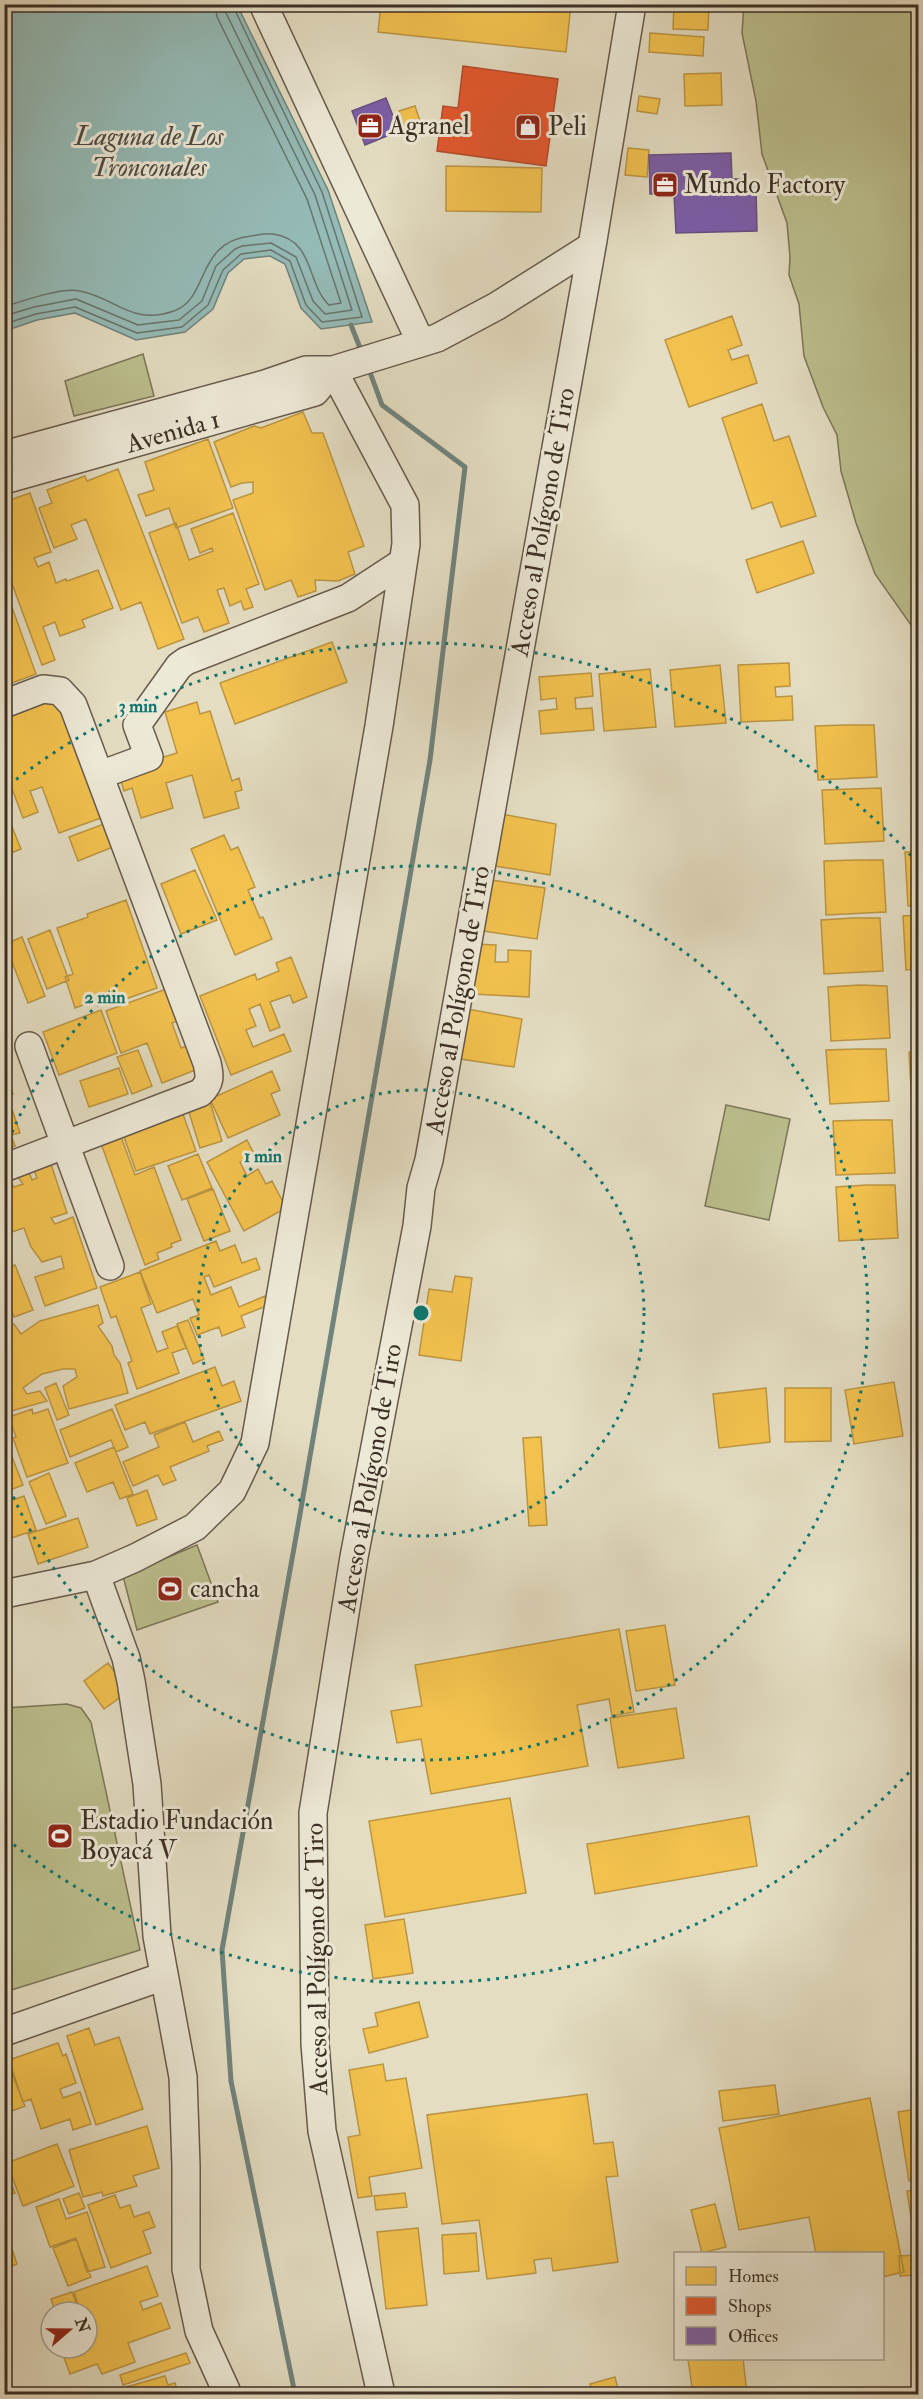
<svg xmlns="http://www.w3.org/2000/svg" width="923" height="2399" viewBox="0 0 923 2399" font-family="'IM FELL Double Pica',serif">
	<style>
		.green { fill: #bcbf8e; stroke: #7c775a; stroke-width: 1.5 }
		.water { fill: #95bbb7; stroke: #71837d; stroke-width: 1.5 }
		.homes { fill: #f2c14e; stroke: #bb9542; stroke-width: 1.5 }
		.shops { fill: #e4572e; stroke: #b24b2c; stroke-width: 1.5 }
		.offices { fill: #7b5ea7; stroke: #685080; stroke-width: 1.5 }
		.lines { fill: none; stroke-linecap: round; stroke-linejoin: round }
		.shore { stroke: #68756e; stroke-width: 1.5 }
		.stream { stroke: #71837d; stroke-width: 5 }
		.minor-casing { stroke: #665a4d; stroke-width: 30 }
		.minor { stroke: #ede9d7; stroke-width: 27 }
		.ring { fill: none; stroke: #0f766e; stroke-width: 3; stroke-dasharray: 3 6 }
		.labels { text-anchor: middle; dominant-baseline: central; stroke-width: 6; stroke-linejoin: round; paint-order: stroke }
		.poi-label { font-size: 26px; fill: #3c2f26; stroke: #ede9d7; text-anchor: start }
		.street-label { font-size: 26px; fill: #3c2f26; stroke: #ede9d7 }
		.water-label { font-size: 27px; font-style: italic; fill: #4e4b43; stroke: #ede9d7 }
		.centre { fill: #0f766e; stroke: #ede9d7; stroke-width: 3 }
		.ring-label { font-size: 18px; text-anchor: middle; font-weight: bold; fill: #0f766e; stroke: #ede9d7; stroke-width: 6; stroke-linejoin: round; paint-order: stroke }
	</style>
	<rect width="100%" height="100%" fill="#e4ddc2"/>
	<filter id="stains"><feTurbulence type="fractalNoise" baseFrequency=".00333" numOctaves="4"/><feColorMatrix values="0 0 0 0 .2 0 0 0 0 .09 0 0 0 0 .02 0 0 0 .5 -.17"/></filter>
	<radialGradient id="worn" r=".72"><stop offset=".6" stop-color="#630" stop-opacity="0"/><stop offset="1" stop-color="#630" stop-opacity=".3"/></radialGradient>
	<path class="green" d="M744 5H918V635L875 574 856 523 841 471 837 435 823 407 804 356 799 304 789 275 790 257 787 223 762 154 756 101 742 33Z
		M143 354 154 396 74 416 65 381Z
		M726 1105 790 1119 769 1220 705 1206Z
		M197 1545 218 1602 137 1630 123 1576Z
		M67 1704 81 1708 91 1722 140 1950 5 1992V1708Z"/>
	<path class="water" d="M4 5H237L328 190 372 322 321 329 301 308 285 264 270 256 244 259 228 273 213 309 185 332 136 340 75 313 37 320 5 331Z"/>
	<path class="homes" d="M381 4H571L566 52 378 32Z
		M674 5 709 6 708 30 673 29Z
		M650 33 704 37 703 56 649 52Z
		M721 73 722 105 685 106 684 74Z
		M639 96 660 99 657 114 637 111Z
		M415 106 423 130 407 135 399 111Z
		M628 148 649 150 647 177 625 175Z
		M446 166 542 168 541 212 446 211Z
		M732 316 742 345 728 350 732 360 748 355 757 383 689 407 665 340Z
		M762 404 774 441 789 436 816 516 781 527 772 502 752 509 722 418Z
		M303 412 312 433H323L364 546 348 552 355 574 338 581 315 580 316 591 298 597 291 580 265 590 233 500 253 493V482L242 483 231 487 214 442 254 426 261 428Z
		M208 439 233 508 176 528 169 508 146 516 138 495 154 490 145 462Z
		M118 469 184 639 158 649 141 602 121 610 86 519 71 525 77 539 54 548 39 508 52 503 47 490 85 476 87 481Z
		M30 493 51 552 34 558 38 567 49 562 56 583 66 579 67 581 98 570 113 608 82 620 85 627 60 636 55 622 43 627 55 660 42 665 4 562V502Z
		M233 513 259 584 246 589 253 607 244 610 241 601 230 606 224 588 217 590 229 623 204 632 198 617 182 623 149 533 176 523 189 560 213 551 212 548 200 553 191 529Z
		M803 541 814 573 757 593 746 560Z
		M4 585 36 674 4 686Z
		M332 642 347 682 235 724 220 683Z
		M789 663 790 686 775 687 776 697 792 696 793 720 741 722 738 665Z
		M720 665 726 723 675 727 670 670Z
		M650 669 656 727 604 731 599 674Z
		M591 673 593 696 575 698 576 709 592 708 594 730 541 734 539 711 557 709 556 698 541 700 539 677Z
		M55 695 101 818 59 833 42 787 30 791 38 812 23 818 4 767V714Z
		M197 702 200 714 210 711 232 781 239 778 242 790 235 792 239 808 204 818 192 775 166 783 173 808 141 818 132 788 124 791 118 771 177 753 165 712Z
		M847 725H874L877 777 818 780 815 726Z
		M881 788 884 841 825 844 822 790Z
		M496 813 556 824 550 875 489 865Z
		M8 817 21 849 4 856V819Z
		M104 824 113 847 78 861 69 837Z
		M224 835 231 850 238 847 255 887 248 890 260 918 263 917 272 939 235 955 191 849Z
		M905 852H918V906H908Z
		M855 860H883L886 912 826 915 824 861Z
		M195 870 217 920 181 934 161 884Z
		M484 879 545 888 537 939 477 930Z
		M126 900 157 988 117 1002 114 994 75 1008 65 977 73 974 57 928 88 917 87 914Z
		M918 915V969L906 970 903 916Z
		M852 918H880L883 971 824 974 821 920Z
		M50 930 69 980 47 989 28 939Z
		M22 937 45 996 28 1003 5 944Z
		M475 944 496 945 495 962H508V950L531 951 529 997 473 994Z
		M291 957 307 997 293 1003 290 995 270 1002 280 1027 270 1031 260 1004 249 1009 256 1026 246 1030 253 1047 284 1034 291 1051 231 1075 200 996 255 974 257 980 279 971 276 963Z
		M912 979H918V1033H915Z
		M859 985 887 986 890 1038 831 1041 828 987Z
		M169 988 181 1020 172 1023 181 1048 189 1045 198 1069 162 1083 147 1043 121 1053 106 1011Z
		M462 1008 522 1019 514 1067 454 1058Z
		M101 1010 117 1053 59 1075 43 1032Z
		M858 1049H886L889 1101 830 1104 826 1050Z
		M138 1050 152 1086 132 1094 117 1057Z
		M909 1052H918V1106H912Z
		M119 1068 128 1094 89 1107 80 1081Z
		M272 1071 280 1090 271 1094 280 1115 228 1138 210 1099Z
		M4 1072 13 1094 4 1097Z
		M210 1102 222 1141 200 1148 188 1109Z
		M12 1109 20 1133 11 1135 15 1146 4 1149V1111Z
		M183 1114 196 1151 136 1171 123 1134Z
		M912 1115H918V1169H916Z
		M865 1120H892L895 1173 836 1175 833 1121Z
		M119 1131 135 1175 154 1167 181 1240 171 1244 172 1247 157 1253 159 1259 145 1265 99 1138Z
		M247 1140 254 1154 240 1162 247 1176 258 1169 266 1184 272 1181 286 1208 244 1231 207 1162Z
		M198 1154 212 1188 182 1200 168 1166Z
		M31 1162 51 1164 67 1213 51 1218 55 1224 73 1217 97 1288 45 1306 35 1277 64 1268 61 1256 42 1262 31 1247 24 1228 9 1233 4 1227V1174L14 1187 23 1184 15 1173 26 1164 32 1180 37 1178Z
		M915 1184H918V1238Z
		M867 1185H895L898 1238 839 1241 836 1187Z
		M213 1189 230 1231 204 1241 187 1199Z
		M216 1241 220 1251 235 1245 242 1263 256 1258 260 1269 214 1287 209 1275 204 1277 211 1295 231 1287 239 1307 265 1296 269 1305 241 1316 245 1327 222 1336 219 1327 197 1335 190 1318 199 1315 193 1299 157 1313 140 1271Z
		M15 1265 33 1310 14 1317 10 1308 4 1310V1269Z
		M140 1272 151 1304 141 1308 157 1352 168 1348 162 1332 177 1326 186 1348 172 1353 179 1373 137 1389 128 1363 132 1361 116 1316 111 1318 100 1287Z
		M455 1276 472 1278 461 1361 419 1355 429 1289 452 1292Z
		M98 1305 103 1323 98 1326 112 1346 114 1355 120 1363 128 1393 69 1409 63 1386 77 1377 75 1369H63L42 1374 23 1388 27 1394 40 1391 47 1401 4 1413V1327L14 1324 21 1334 40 1321Z
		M188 1320 204 1359 193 1364 177 1324Z
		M215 1367 222 1386 234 1381 241 1401 150 1434 145 1422 125 1430 115 1405Z
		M894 1382 903 1436 854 1444 845 1390Z
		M56 1383 69 1415 57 1420 45 1388Z
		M766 1388 770 1442 719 1448 713 1394Z
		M785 1388H831V1441L785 1442Z
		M32 1409 33 1414 48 1409 68 1463 27 1477 13 1438 16 1437 9 1417Z
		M112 1409 128 1447 116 1452 111 1440 70 1457 60 1430Z
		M185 1422 193 1442 219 1431 223 1440 207 1446 209 1451 170 1467 176 1480 163 1485 158 1475 133 1486 123 1462 159 1447 154 1435Z
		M541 1437 547 1525 529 1526 523 1438Z
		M7 1444 23 1485 10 1490 4 1475V1445Z
		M114 1447 133 1494 120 1499 113 1482 87 1492 75 1463Z
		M49 1473 66 1516 46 1524 29 1482Z
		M147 1490 157 1519 137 1526 127 1498Z
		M24 1496 36 1530 11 1538 4 1520V1503Z
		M78 1518 88 1547 38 1564 28 1534Z
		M665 1625 675 1685 636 1691 626 1631Z
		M619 1629 634 1712 612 1716 609 1699 577 1705 588 1766 431 1794 421 1739 397 1743 391 1711 422 1706 415 1665Z
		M108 1663 129 1691 104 1709 84 1681Z
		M676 1708 684 1758 618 1768 610 1718Z
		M510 1798 526 1893 385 1917 369 1821Z
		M749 1816 757 1866 595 1894 587 1844Z
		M404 1919 413 1973 373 1979 365 1925Z
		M419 2002 428 2037 369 2053 363 2029 378 2026 375 2013Z
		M89 2028 95 2045 119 2037 143 2109 96 2125 67 2036Z
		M58 2043 63 2056 66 2054 76 2083 60 2089 63 2098 80 2092 91 2124 73 2130 70 2119 41 2129 31 2099 23 2102 9 2060Z
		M4 2054 25 2106 4 2114Z
		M383 2064 386 2081 406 2078 422 2168 369 2177 372 2196 358 2198 348 2137 360 2135 349 2070Z
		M775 2085 779 2114 723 2121 719 2091Z
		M587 2094 594 2144 613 2142 618 2176 606 2177 618 2262 553 2271 551 2258 534 2260 536 2273 487 2279 479 2220 442 2224 427 2115Z
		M870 2098 904 2272 882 2277V2254H816L809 2217 739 2230 719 2128Z
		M918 2109V2179L909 2181 898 2112Z
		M4 2125 11 2146 4 2148Z
		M147 2126 159 2168 133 2176 137 2186 103 2196 102 2192 83 2197 69 2150Z
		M57 2144 74 2186 23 2206 7 2163Z
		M4 2166 15 2193 4 2197Z
		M918 2190V2224H912L907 2191Z
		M79 2193 85 2208 69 2214 63 2199Z
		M405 2193 407 2207 376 2210 374 2196Z
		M115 2195 120 2208 130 2205 134 2217 149 2212 155 2227 143 2231 151 2253 111 2268 88 2205Z
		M59 2199 66 2219 87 2212 105 2267 87 2272 76 2238 50 2247 36 2207Z
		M715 2204 726 2247 702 2253 691 2210Z
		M4 2226 12 2246 4 2249Z
		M418 2228 427 2305 386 2309 377 2232Z
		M476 2233 479 2271 444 2274 442 2235Z
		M76 2239 91 2277 68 2286 53 2248Z
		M12 2249 17 2264 4 2269V2252Z
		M918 2255V2275L900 2276 899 2256Z
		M147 2266 158 2296 140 2302 143 2310 161 2303 170 2328 128 2343 135 2362 102 2374 97 2364 70 2374 61 2350 66 2348H87V2312H59L78 2305 74 2292Z
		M72 2292 77 2304 55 2311 51 2299Z
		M186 2353 190 2363 123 2385 120 2375Z
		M743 2358 747 2394H693L688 2359Z
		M165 2376 168 2385 175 2383 178 2394H128L126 2387Z
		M615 2377 619 2394H593L590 2384Z"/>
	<path class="shops" d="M463 66 558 79 546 166 437 151 443 106 458 108Z"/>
	<path class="offices" d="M386 98 399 131 365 145 352 111Z
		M731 153 732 179H742V188L756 187 757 231 676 233 674 194H650L649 155Z"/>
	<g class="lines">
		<path class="shore" d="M4 307C22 301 62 287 80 291 116 298 132 326 174 311 210 298 195 242 251 236 258 235 266 233 273 234 315 240 306 283 329 305L341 303 307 199 217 17 215 4
			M4 316 34 307 76 299 138 325 179 320 202 301 216 266 235 249 242 246 271 243 296 257 313 301 325 314 352 310 315 195 226 13 224 4
			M4 324 36 314 75 307 137 333 182 327 208 305 223 270 241 254 271 250 290 261 306 305 322 322 362 317 322 192 232 4"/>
		<path class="stream" d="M351 325 362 353
			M295 2394 231 2081 222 1950 299 1520 430 760 465 467 382 405 368 367"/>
		<g class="minor-casing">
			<path id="minor" d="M263 4 421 343
				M4 455 265 384 306 370H333L437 338 497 306 592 246 632 4
				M4 480 315 392 333 370
				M4 704 43 689 60 691 73 705 207 1063C210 1076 211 1083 200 1093L4 1168
				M100 775 149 757 137 725 179 666 186 661 348 598 403 562
				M29 1046 110 1266
				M96 1575 126 1658 131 1681 147 1784 157 1936 183 2077 186 2166V2269L199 2331 226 2390
				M4 1594 96 1575 135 1558 195 1527 232 1491 255 1443 379 726 406 544 405 505 333 370
				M4 2032 164 1976
				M381 2394 322 2131 315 2044 313 1813 354 1557 417 1226 421 1188 429 1160 592 246"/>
		</g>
		<use href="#minor" class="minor"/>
	</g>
	<g class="ring">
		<circle cx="421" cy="1313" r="223"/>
		<path d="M5 1149A447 447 0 1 1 5 1477"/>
		<path d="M915 1766A670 670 0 0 1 9 1841M9 785A670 670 0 0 1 915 860"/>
	</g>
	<defs>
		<g id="office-square" transform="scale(1.35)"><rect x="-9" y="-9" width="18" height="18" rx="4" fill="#8f2418" stroke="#ede9d7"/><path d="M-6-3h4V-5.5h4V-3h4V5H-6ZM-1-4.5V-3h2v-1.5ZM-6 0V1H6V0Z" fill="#fff"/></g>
		<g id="shop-square" transform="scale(1.35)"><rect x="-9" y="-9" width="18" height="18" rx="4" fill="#8f2418" stroke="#ede9d7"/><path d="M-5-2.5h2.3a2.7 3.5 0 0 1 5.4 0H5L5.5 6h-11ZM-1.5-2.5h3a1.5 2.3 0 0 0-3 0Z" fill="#fff"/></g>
		<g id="stadium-square" transform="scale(1.35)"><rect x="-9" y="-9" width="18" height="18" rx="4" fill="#8f2418" stroke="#ede9d7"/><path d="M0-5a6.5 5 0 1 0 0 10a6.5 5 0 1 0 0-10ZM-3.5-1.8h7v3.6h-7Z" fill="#fff"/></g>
	</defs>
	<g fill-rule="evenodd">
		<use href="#office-square" x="370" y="126"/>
		<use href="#shop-square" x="528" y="127"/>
		<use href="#office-square" x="665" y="185"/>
		<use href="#stadium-square" x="170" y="1589"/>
		<use href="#stadium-square" x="60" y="1836"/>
	</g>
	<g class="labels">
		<g class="poi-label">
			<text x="389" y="126">Agranel</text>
			<text x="548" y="127">Peli</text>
			<text x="684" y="185">Mundo Factory</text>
			<text x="190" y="1589">cancha</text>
			<text x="80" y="1821">Estadio Fundación<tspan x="80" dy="30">Boyacá V</tspan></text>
		</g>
		<g class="street-label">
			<text transform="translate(173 432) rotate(-16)">Avenida 1</text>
			<text transform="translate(543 522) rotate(-80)">Acceso al Polígono de Tiro</text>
			<text transform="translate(458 1000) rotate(-80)">Acceso al Polígono de Tiro</text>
			<text transform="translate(370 1478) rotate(-80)">Acceso al Polígono de Tiro</text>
			<text transform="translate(317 1959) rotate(-91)">Acceso al Polígono de Tiro</text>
		</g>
		<g class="water-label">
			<text x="149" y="136">Laguna de Los<tspan x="149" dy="31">Tronconales</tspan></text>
		</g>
	</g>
	<circle cx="421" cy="1313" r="9" class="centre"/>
	<g class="ring-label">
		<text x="138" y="712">3 min</text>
		<text x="105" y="1003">2 min</text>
		<text x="263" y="1162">1 min</text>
	</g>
	<rect width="923" height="2399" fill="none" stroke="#e4ddc2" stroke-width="24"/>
	<rect x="6" y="6" width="911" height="2387" fill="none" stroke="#3c2f26" stroke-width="3"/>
	<rect x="12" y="12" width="899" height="2375" fill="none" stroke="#3c2f26" stroke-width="1.5"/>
	<rect x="674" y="2252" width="210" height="108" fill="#ede9d7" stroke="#a69f90" stroke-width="1.5"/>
	<rect x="686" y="2267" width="30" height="18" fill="#f2c14e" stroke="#a69f90" stroke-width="1.5"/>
	<text x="728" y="2282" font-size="18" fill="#3c2f26">Homes</text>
	<rect x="686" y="2297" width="30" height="18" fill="#e4572e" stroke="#a69f90" stroke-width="1.5"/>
	<text x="728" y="2312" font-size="18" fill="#3c2f26">Shops</text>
	<rect x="686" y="2327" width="30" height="18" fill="#7b5ea7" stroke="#a69f90" stroke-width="1.5"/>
	<text x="728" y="2342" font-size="18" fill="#3c2f26">Offices</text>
	<g transform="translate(69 2330) rotate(70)"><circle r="28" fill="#ede9d7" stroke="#a69f90" stroke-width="1.5"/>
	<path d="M0-4.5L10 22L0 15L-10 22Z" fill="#8f2418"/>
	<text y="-9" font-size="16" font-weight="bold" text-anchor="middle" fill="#3c2f26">N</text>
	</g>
	<rect width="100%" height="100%" filter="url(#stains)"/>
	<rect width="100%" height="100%" fill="url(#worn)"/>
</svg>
